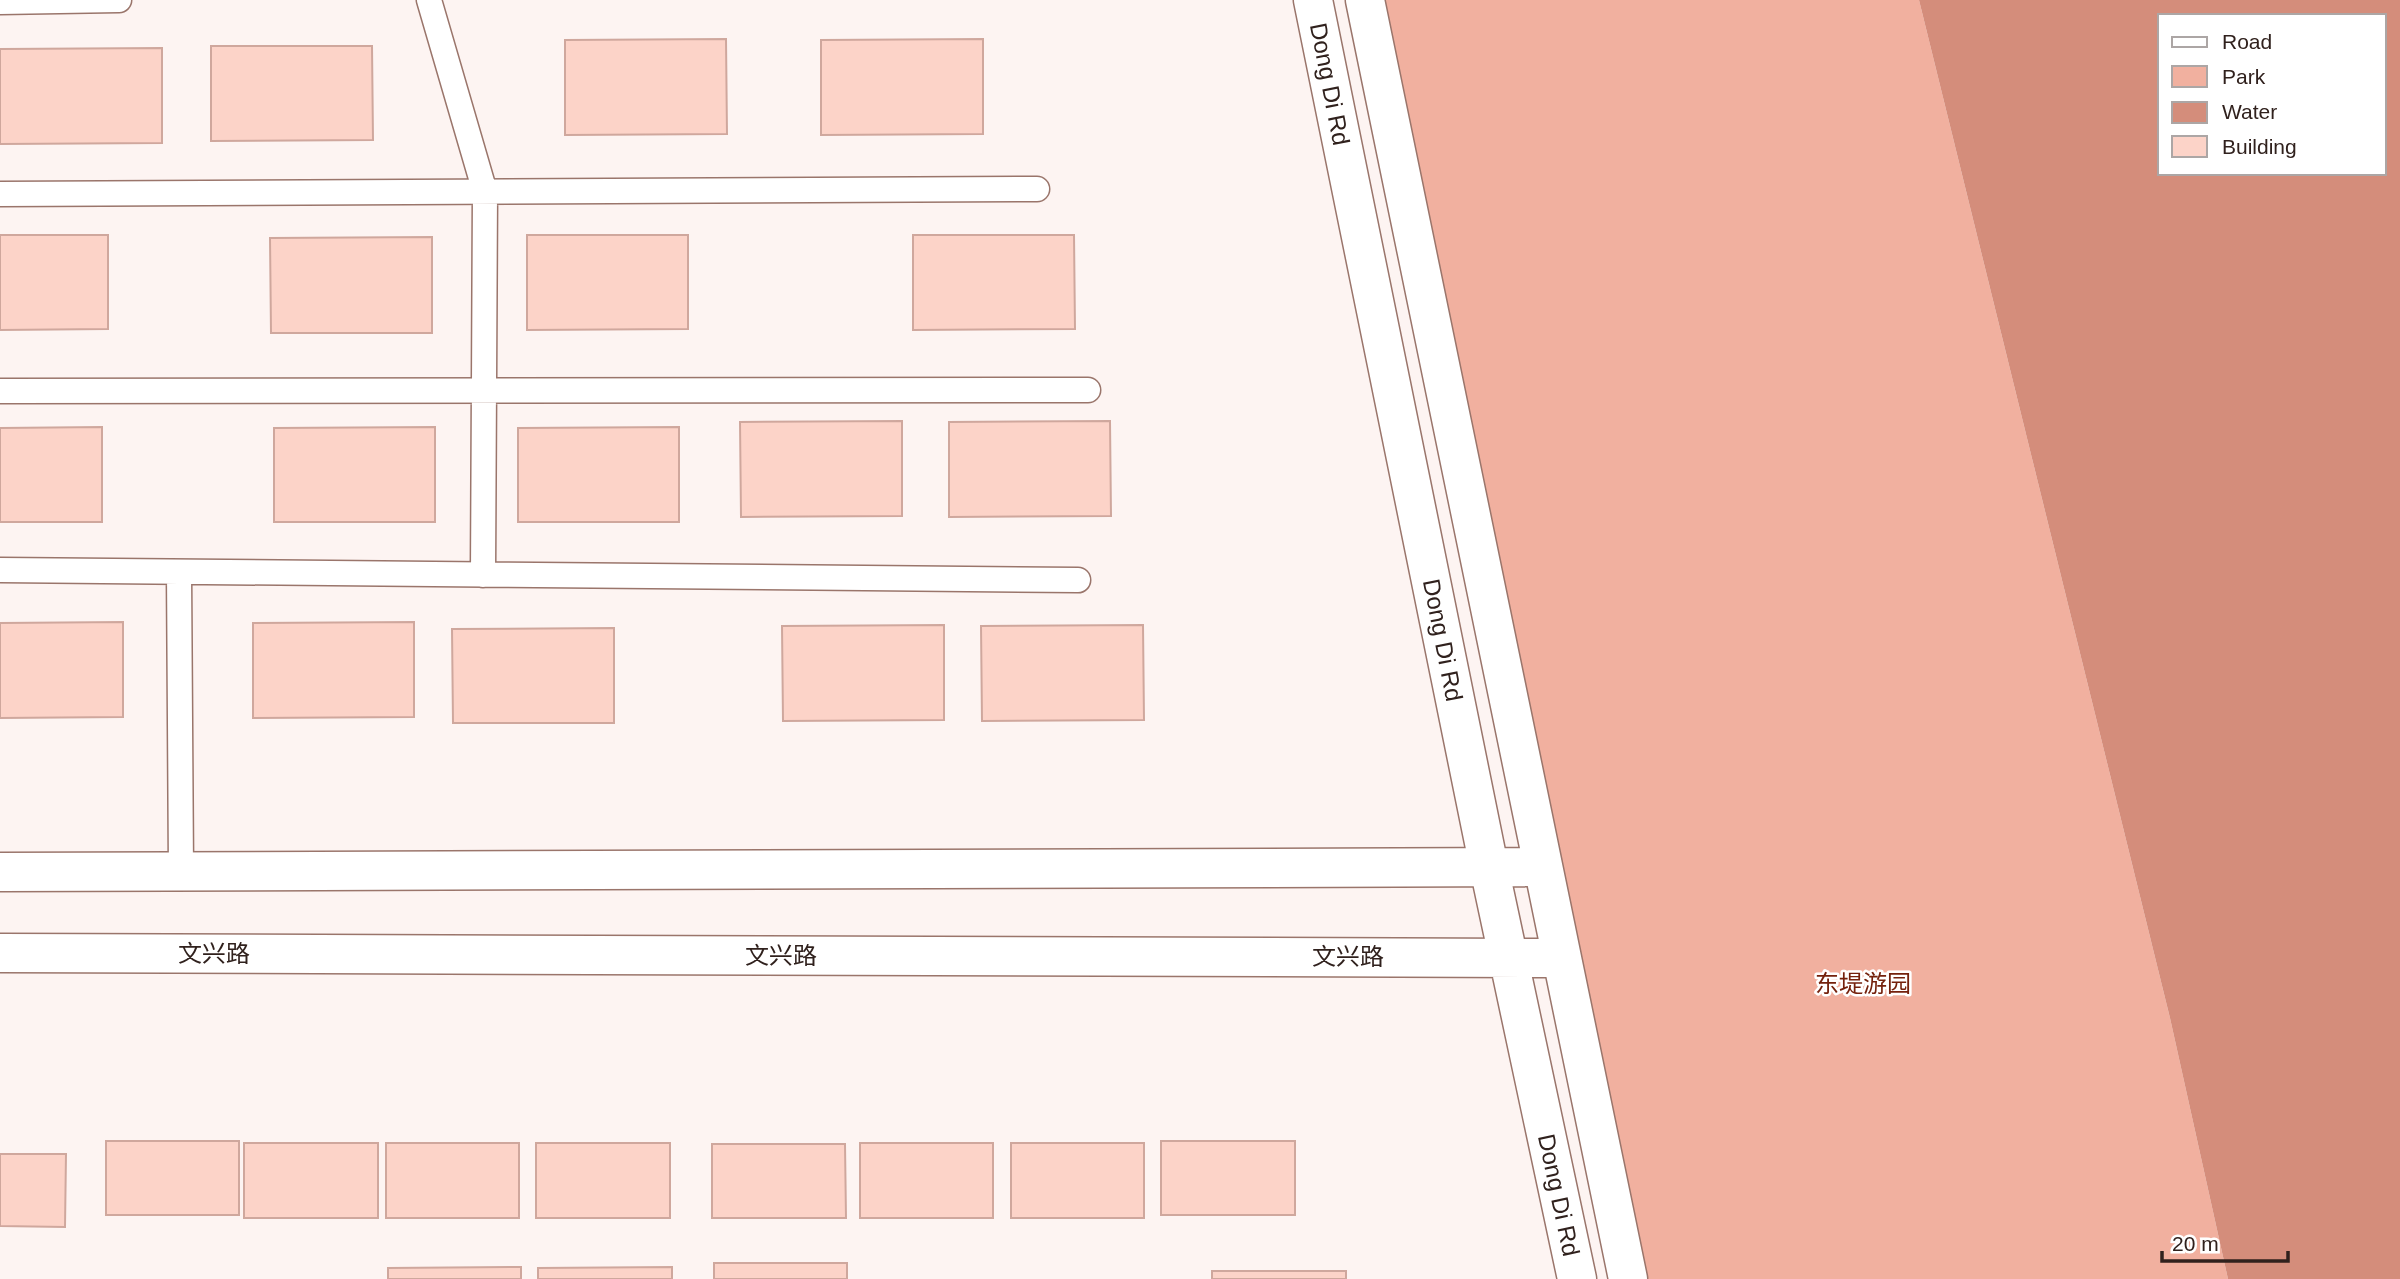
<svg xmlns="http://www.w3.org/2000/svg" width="2400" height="1279" viewBox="0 0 2400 1279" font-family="Arial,'Noto Sans SC',sans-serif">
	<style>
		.green { fill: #f1b09f }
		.water { fill: #d48d7b; fill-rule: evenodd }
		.building { fill: #fcd3c8; stroke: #cfa79d; stroke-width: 2 }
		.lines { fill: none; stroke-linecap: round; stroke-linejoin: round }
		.lane-casing { stroke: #9a756b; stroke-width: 27 }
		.secondary-casing { stroke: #9a756b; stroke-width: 41 }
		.lane { stroke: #fff; stroke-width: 24 }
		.secondary { stroke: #fff; stroke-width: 38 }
		.labels { text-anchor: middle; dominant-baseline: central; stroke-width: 5; stroke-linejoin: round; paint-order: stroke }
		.street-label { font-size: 24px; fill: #30211d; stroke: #fff }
		.park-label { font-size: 24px; fill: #74210c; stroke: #fff }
	</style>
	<rect width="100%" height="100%" fill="#fdf4f2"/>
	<path class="green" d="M1365 0H1919L2170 1018 2228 1279H1628Z"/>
	<path class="water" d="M1919 0H2400V1279H2228L2170 1018ZM2160 16H2384V173H2160Z"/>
	<path class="building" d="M726 39 727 134 565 135V40Z
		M983 39V134L821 135V40Z
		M211 46H372L373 140 211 141Z
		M162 48V143L0 144V49Z
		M0 235H108V329L0 330Z
		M527 235H688V329L527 330Z
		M913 235H1074L1075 329 913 330Z
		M432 237V333H271L270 238Z
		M902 421V516L741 517 740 422Z
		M1110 421 1111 516 949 517V422Z
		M102 427V522H0V428Z
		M435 427V522H274V428Z
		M679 427V522H518V428Z
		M123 622V717L0 718V623Z
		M414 622V717L253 718V623Z
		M944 625V720L783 721 782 626Z
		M1143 625 1144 720 982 721 981 626Z
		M614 628V723H453L452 629Z
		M106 1141H239V1215H106Z
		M1161 1141H1295V1215H1161Z
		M244 1143H378V1218H244Z
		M386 1143H519V1218H386Z
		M536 1143H670V1218H536Z
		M860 1143H993V1218H860Z
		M1011 1143H1144V1218H1011Z
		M712 1144H845L846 1218H712Z
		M0 1154H66L65 1227 0 1226Z
		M714 1263H847V1279H714Z
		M521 1267V1279H388V1268Z
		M672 1267V1279H538V1268Z
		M1212 1271H1346V1279H1212Z"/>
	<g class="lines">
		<g class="lane-casing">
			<path id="lane" d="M429 0 485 192 483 575
				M0 2 119 0
				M0 194 1037 189
				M0 391 1088 390
				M0 570 1078 580
				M179 572 181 871"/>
		</g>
		<g class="secondary-casing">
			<path id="secondary" d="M1313 0 1489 867 1577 1279
				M1365 0 1628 1279
				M0 872 1543 867
				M0 953 1562 958"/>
		</g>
		<use href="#lane" class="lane"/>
		<use href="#secondary" class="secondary"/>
	</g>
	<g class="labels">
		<g class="street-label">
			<text transform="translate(1330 84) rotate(79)">Dong Di Rd</text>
			<text transform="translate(1443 640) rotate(79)">Dong Di Rd</text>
			<text x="214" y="953">文兴路</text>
			<text x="781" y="955">文兴路</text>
			<text x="1348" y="956">文兴路</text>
			<text transform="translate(1559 1195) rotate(78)">Dong Di Rd</text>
		</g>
		<g class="park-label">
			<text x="1863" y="983">东堤游园</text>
		</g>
	</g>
	<rect x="2158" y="14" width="228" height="161" fill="#ffffff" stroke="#aca6a5" stroke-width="2"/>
	<rect x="2172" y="37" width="35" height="10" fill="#ffffff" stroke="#aca6a5" stroke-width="2"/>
	<text x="2222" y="49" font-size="21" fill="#30211d">Road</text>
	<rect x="2172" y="66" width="35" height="21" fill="#f1b09f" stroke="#aca6a5" stroke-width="2"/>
	<text x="2222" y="84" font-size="21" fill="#30211d">Park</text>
	<rect x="2172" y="102" width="35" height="21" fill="#d48d7b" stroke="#aca6a5" stroke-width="2"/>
	<text x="2222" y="119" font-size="21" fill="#30211d">Water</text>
	<rect x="2172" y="136" width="35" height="21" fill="#fcd3c8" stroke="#aca6a5" stroke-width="2"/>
	<text x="2222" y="154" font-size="21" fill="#30211d">Building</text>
	<path d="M2162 1251v10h126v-10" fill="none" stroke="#30211d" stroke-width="3.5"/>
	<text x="2172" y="1251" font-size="21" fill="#30211d" stroke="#ffffff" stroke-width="5" paint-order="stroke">20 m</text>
</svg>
